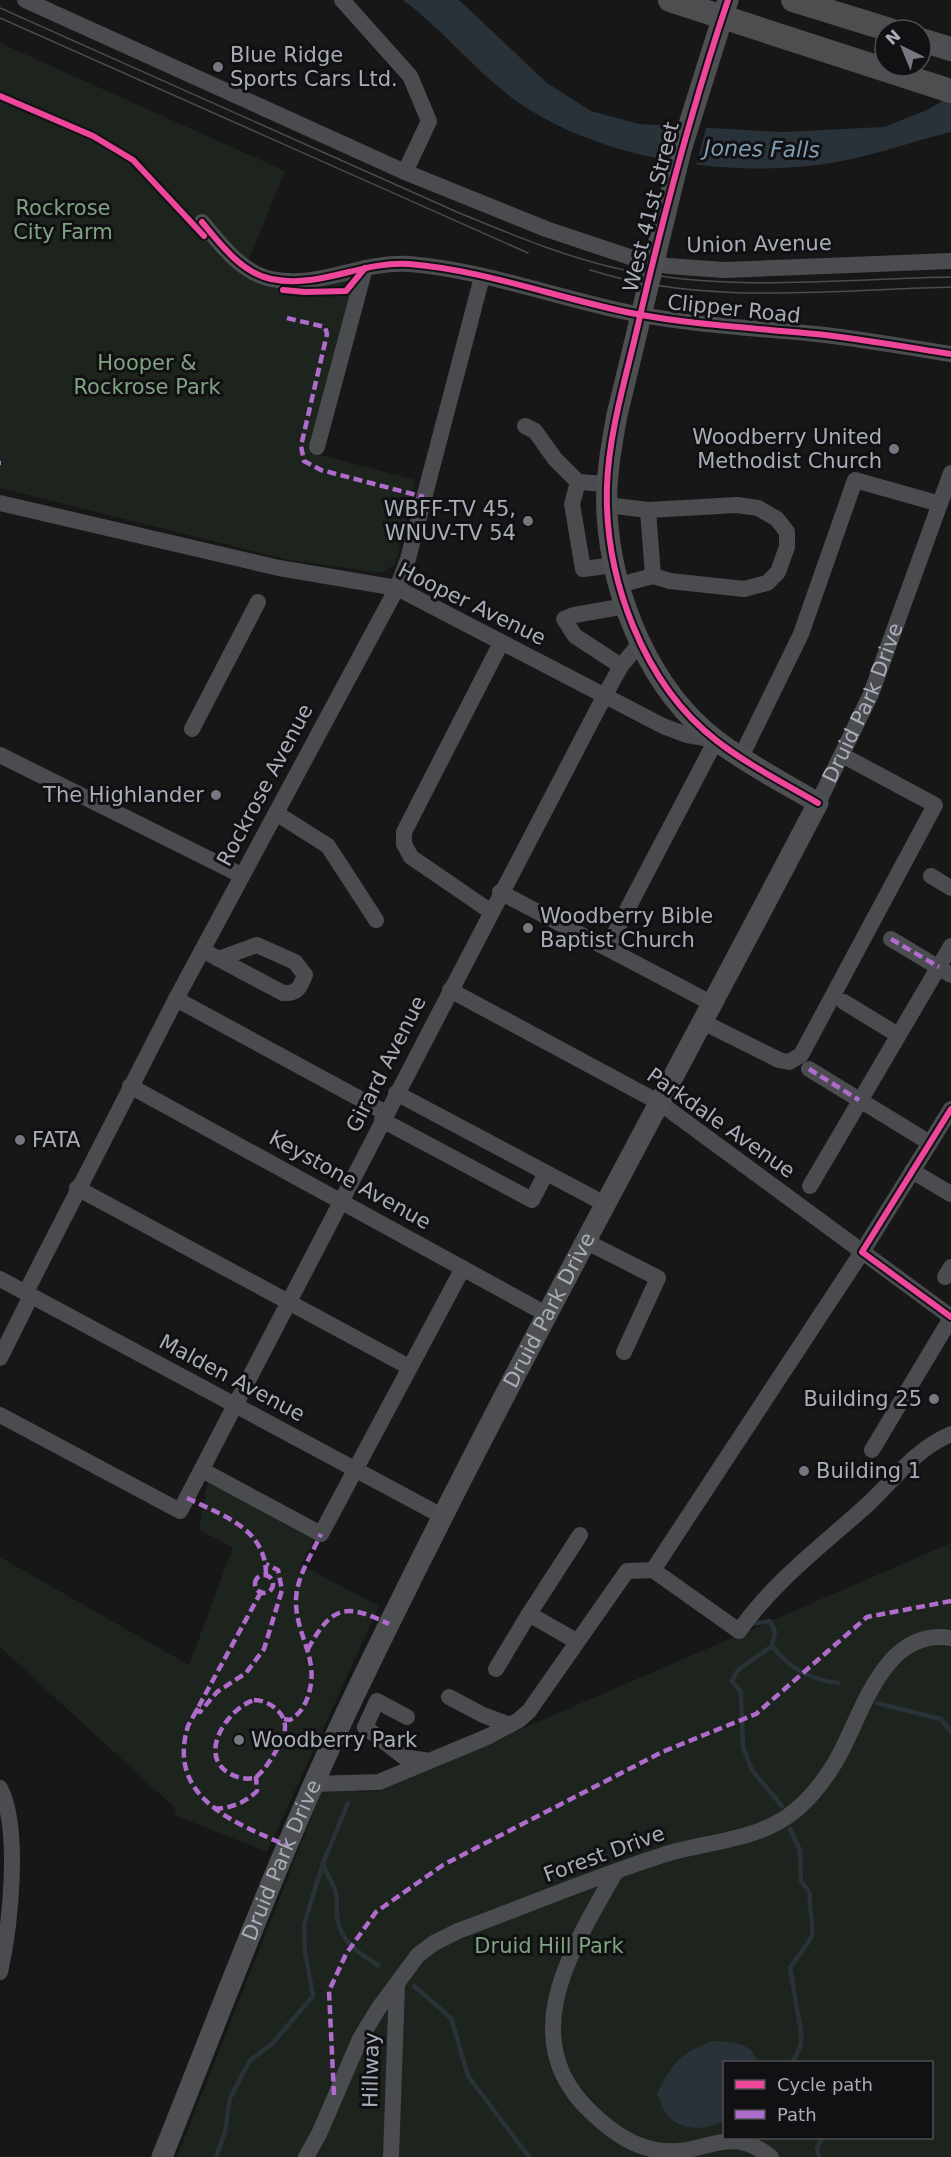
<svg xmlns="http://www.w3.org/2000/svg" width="951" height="2157" viewBox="0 0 951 2157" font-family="'DejaVu Sans',sans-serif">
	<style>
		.green { fill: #1d241e; fill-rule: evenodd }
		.water { fill: #2a3239 }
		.pier { fill: #171717 }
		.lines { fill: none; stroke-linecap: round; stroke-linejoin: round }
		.stream { stroke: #2a3239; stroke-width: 4.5 }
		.minor { stroke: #4b4c50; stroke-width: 16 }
		.major { stroke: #4d4f52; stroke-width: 21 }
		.highway { stroke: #4e4e51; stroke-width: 24 }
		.tram { stroke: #4b4c4f; stroke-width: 1.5 }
		.major-bridge { stroke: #4d4f52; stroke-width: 21 }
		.quiet { stroke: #b06ccc; stroke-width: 4.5; stroke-dasharray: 9 4.5; stroke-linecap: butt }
		.cycleway-casing { stroke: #111113; stroke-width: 10 }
		.cycleway { stroke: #ed469a; stroke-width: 6 }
		.poi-dot { fill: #757880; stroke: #111113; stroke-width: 2 }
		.labels { text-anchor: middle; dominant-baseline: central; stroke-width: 6; stroke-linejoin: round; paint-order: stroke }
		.poi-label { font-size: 21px; fill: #a8adb8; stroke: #111113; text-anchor: start }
		.street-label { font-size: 21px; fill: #a8adb8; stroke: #111113 }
		.park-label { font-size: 21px; fill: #7fa381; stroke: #111113 }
		.water-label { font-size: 22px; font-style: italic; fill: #7f9bb3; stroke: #111113 }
	</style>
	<rect width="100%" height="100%" fill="#171717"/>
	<path class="green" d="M0 43 285 171 245 269 251 274H362L317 454 415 480 398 555 394 565 381 573 289 560 0 488Z
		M208 1479 317 1533 301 1565 379 1606 267 1852 174 1815 176 1809 0 1647V1557L189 1665 233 1547 199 1530Z
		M951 1543V2157H177L326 1781 360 1792 378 1791ZM724 2062H932V2138H724Z"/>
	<path class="water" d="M403 0H459L547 83 591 111 639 124 782 132 884 127 927 110 951 96V132C914 141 879 154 842 161 744 180 615 163 530 110 482 81 448 33 403 0Z
		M713 2041C732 2042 751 2042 758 2062H724V2120C709 2131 681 2131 668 2116 663 2110 660 2100 657 2094 671 2064 681 2052 713 2041Z"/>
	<path class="pier" d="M668 123 707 125 696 166 658 160Z"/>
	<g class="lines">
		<path class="stream" d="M751 1624 770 1621 775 1632 772 1646 738 1670 732 1681 741 1692 743 1747 752 1770 782 1806
			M772 1646C791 1669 808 1679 838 1683
			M877 1703 941 1719 951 1732
			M790 1829 800 1850 801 1881 810 1893C808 1907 814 1921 812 1935 811 1941 794 1961 790 1968L801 2032V2045L793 2062
			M323 1863C326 1874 331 1879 335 1889 339 1899 335 1911 338 1922 343 1944 360 1954 378 1965
			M414 1986 451 2018 468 2076 529 2157
			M216 2157 225 2132 230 2098 250 2060 272 2044 313 1996 305 1952 304 1925 323 1863 348 1803
			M819 2157 817 2148 822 2138"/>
		<g class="minor">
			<path d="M25 0 405 172 546 229 636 259 668 266 724 270 951 261"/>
			<path d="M342 0 410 76 429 121 405 172"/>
			<path d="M202 222C220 244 242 273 271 279 321 289 360 261 409 264 484 270 557 298 631 313 692 325 754 328 816 334 861 339 906 347 951 354"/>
			<path d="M525 426 535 431 555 459 578 482 607 484"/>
			<path d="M317 447 365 268"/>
			<path d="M578 482 572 504 583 569 614 565"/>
			<path d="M0 503 279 568 397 588 663 726 687 735 716 740 607 948"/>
			<path d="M607 505 648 510 737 505 758 508 777 519 787 532V547L778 572 767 583 744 589 670 581 653 576 619 585"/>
			<path d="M648 510 653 576"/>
			<path d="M621 666 575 636 564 619 574 615 626 606"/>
			<path d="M192 729 258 602"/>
			<path d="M0 755 241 875"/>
			<path d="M741 757 801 634 855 480 940 504"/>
			<path id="s1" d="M818 803 871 694 951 473"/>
			<path d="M276 813 328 846 376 920"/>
			<path d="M931 876 951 888"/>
			<path d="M500 892 713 1004"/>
			<path d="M490 911 411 857 404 844V832L501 643"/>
			<path d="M891 939 951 975"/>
			<path d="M202 950 283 993C297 994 300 988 305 975L295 962 257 945 218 959"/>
			<path d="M450 990 660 1103 951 1317"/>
			<path d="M176 999 386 1113"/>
			<path d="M844 1002 898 1035"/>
			<path d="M703 1022 779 1060 789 1062 801 1055 935 805 842 755"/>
			<path d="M809 1069 930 1143"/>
			<path d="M130 1086 548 1315"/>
			<path d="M396 1093 607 1205"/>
			<path d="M382 1120 532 1200 546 1173"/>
			<path d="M912 1171 951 1194"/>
			<path d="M810 1186 951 946"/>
			<path d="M77 1188 409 1367"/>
			<path d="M587 1242 658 1278 624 1352"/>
			<path d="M945 1277 951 1267"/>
			<path d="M0 1279 442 1516"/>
			<path d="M26 1292 176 999 397 588 408 559 482 277"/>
			<path d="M0 1358 31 1296"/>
			<path d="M0 1415 180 1511 605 695 621 666 641 642"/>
			<path d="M872 1450 951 1318"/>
			<path d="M202 1470 321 1534 463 1268"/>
			<path d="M653 1570 862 1252 951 1109"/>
			<path d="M576 1641 529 1614 580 1535"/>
			<path d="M496 1669 529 1614"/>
			<path d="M449 1697 483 1715 510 1725"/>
			<path d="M407 1717 377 1701 365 1727 404 1757 429 1761"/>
			<path d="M313 1784 379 1782 487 1737 519 1720 529 1711 627 1571 653 1570 739 1631C774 1581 823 1545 867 1505 896 1478 914 1450 951 1434"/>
			<path d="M0 1788C21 1828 10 1928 0 1972"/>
			<path d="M615 1873C573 1947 512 2039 592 2113 612 2132 634 2148 663 2151 708 2155 727 2123 771 2157"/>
			<path d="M306 2157 319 2134 360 2039 378 2009 418 1955 434 1943 458 1931C526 1906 594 1877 663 1855 703 1842 753 1841 788 1816 807 1803 824 1781 836 1761 862 1717 882 1627 951 1638"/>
			<path d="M391 2157 397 1984"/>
		</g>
		<path class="major" id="s2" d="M162 2157C224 2003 282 1846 354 1696 499 1394 663 1100 818 803 784 783 749 765 717 741 650 690 612 597 607 514 605 481 611 448 617 415"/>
		<path class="highway" d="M670 0 951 91
			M793 0 890 30
			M921 40 951 49"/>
		<path class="tram" d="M0 8 457 212C513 235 569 259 629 271 734 292 844 279 951 277
			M0 18 528 253 510 245
			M590 270C703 306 833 290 951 287"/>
		<path class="major-bridge" d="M617 415 681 150 728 0"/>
		<path class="quiet" d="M287 318 325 327 327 334 301 446 304 461 321 470 424 497
			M0 463H1
			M891 939 939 967
			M809 1069 859 1100
			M187 1498C223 1516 266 1528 266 1575
			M255 1584a9 9 0 1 1 18 0a9 9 0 1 1-18 0Z
			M261 1592 188 1726C166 1798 235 1823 288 1846
			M308 1649C332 1605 346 1603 389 1624
			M254 1700C268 1700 286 1712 285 1728 285 1739 264 1774 254 1778 244 1780 235 1777 227 1772 198 1752 229 1708 254 1700Z
			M195 1709 200 1712 217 1692 246 1673 264 1649 282 1590 278 1570 266 1564
			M284 1719 290 1720C299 1714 303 1709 307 1699 322 1659 295 1637 296 1599 297 1576 312 1554 321 1534
			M214 1809C231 1808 245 1803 257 1791L256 1776
			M334 2095 329 1991 346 1954 376 1912 443 1865 662 1752 756 1714 867 1617 951 1601"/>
		<g class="cycleway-casing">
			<path id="cycleway" d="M728 0C693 104 665 209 640 316 628 371 609 429 607 486 604 577 643 684 717 741 748 765 784 783 818 803
				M0 96 93 136 133 160 204 236
				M202 222C220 244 242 273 271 279 321 289 360 261 409 264 484 270 557 298 631 313 692 325 754 328 816 334 861 339 906 347 951 354
				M283 290 305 292 346 291 365 268
				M951 1109 862 1252 951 1317"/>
		</g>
		<use href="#cycleway" class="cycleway"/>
	</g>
	<g class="poi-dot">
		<circle cx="218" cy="67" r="6"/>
		<circle cx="894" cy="449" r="6"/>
		<circle cx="528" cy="521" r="6"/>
		<circle cx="216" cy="795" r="6"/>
		<circle cx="528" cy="928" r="6"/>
		<circle cx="20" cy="1140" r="6"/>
		<circle cx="934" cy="1399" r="6"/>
		<circle cx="804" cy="1471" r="6"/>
		<circle cx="239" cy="1740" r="6"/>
	</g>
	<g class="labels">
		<g class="poi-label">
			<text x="230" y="55">Blue Ridge<tspan x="230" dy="24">Sports Cars Ltd.</tspan></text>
			<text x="882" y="437" text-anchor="end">Woodberry United<tspan x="882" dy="24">Methodist Church</tspan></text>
			<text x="516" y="509" text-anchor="end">WBFF-TV 45,<tspan x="516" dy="24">WNUV-TV 54</tspan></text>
			<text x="204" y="795" text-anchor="end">The Highlander</text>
			<text x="540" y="916">Woodberry Bible<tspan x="540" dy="24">Baptist Church</tspan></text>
			<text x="32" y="1140">FATA</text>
			<text x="922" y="1399" text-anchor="end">Building 25</text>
			<text x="816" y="1471">Building 1</text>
			<text x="251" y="1740">Woodberry Park</text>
		</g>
		<g class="street-label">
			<text transform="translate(651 207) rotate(-76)">West 41st Street</text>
			<text transform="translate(759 244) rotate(-1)">Union Avenue</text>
			<text transform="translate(734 309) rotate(6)">Clipper Road</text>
			<text transform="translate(472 604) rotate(26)">Hooper Avenue</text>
			<text stroke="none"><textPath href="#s1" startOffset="110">Druid Park Drive</textPath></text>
			<text transform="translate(265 785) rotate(-62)">Rockrose Avenue</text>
			<text transform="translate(386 1064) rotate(-63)">Girard Avenue</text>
			<text transform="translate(721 1123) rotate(35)">Parkdale Avenue</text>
			<text transform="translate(350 1180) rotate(29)">Keystone Avenue</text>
			<text stroke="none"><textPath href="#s2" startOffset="932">Druid Park Drive</textPath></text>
			<text transform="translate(232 1378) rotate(28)">Malden Avenue</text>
			<text transform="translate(604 1854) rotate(-20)">Forest Drive</text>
			<text stroke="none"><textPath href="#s2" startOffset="320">Druid Park Drive</textPath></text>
			<text transform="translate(371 2070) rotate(-89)">Hillway</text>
		</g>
		<g class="park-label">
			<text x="63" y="208">Rockrose<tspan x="63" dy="24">City Farm</tspan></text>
			<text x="147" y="363">Hooper &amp;<tspan x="147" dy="24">Rockrose Park</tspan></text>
			<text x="549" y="1946">Druid Hill Park</text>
		</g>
		<g class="water-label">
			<text transform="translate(762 149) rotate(1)">Jones Falls</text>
		</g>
	</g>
	<rect x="723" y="2061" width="210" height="78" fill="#111113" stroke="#4d4f55" stroke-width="1.5"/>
	<rect x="735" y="2080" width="30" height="9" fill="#ed469a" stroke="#4d4f55" stroke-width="1.5"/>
	<text x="777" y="2091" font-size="18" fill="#a8adb8">Cycle path</text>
	<rect x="735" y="2110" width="30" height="9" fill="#b06ccc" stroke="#4d4f55" stroke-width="1.5"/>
	<text x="777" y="2121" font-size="18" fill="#a8adb8">Path</text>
	<g transform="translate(903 48) rotate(317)"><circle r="28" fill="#111113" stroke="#4d4f55" stroke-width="1.5"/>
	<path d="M0-4.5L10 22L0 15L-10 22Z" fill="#757880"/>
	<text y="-9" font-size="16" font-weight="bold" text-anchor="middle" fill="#a8adb8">N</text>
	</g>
</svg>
